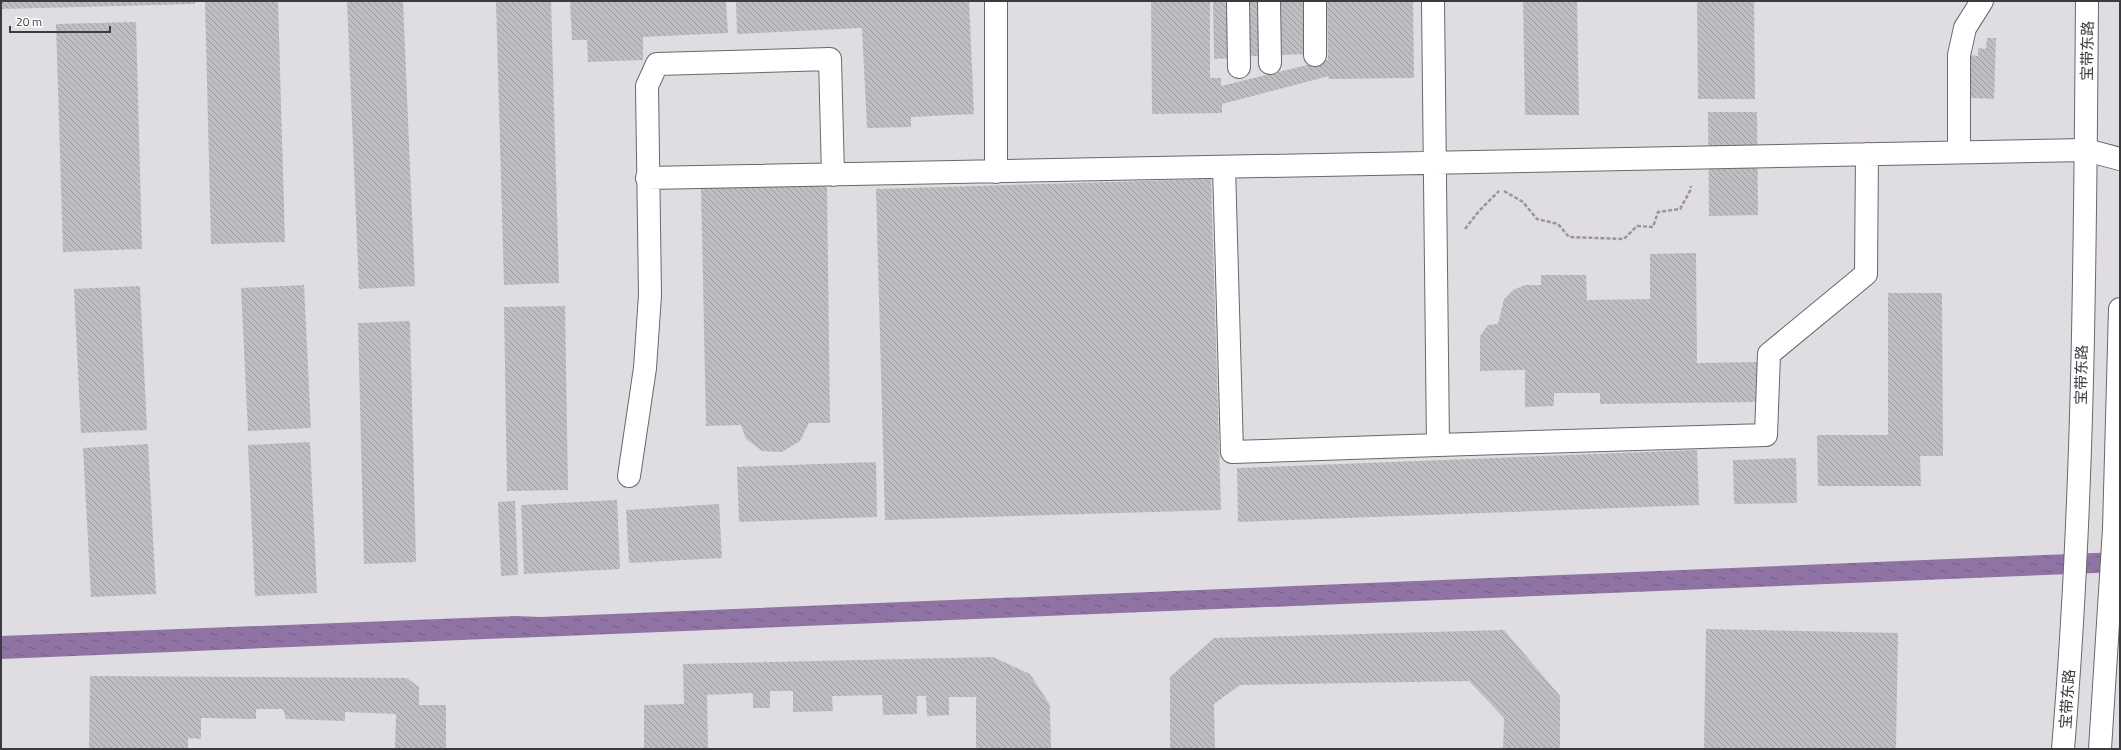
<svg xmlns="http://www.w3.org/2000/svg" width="2121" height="750" viewBox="0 0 2121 750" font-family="'Titillium Web','Noto Sans SC',sans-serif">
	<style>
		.water { fill: url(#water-ripples) }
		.building { fill: url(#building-back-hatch) }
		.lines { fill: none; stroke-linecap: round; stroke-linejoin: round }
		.minor-casing { stroke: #6a676d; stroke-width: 24 }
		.major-casing { stroke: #6a676d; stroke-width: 24 }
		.path { stroke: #99969b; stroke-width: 2.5; stroke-dasharray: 4 2; stroke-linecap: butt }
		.minor { stroke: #fff; stroke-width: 22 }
		.major { stroke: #fff; stroke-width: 22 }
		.labels { text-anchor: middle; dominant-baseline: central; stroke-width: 4; stroke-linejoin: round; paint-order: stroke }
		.street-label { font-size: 15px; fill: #3c3a3d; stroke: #fff }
	</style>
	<defs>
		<pattern id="water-ripples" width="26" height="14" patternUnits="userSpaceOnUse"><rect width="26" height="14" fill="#8f73a4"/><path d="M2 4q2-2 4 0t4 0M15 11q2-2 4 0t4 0" fill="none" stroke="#765f87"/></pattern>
		<pattern id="building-back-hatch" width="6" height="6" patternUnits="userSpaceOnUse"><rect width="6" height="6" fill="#c0bdc3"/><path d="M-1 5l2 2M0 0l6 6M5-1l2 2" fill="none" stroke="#9d9ba0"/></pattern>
	</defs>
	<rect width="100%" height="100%" fill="#e0dde2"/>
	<path class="water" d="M2120 552V572L1 659V636L515 616 540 617Z"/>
	<path class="building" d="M1 1H195V4L1 9Z
		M205 1H278L285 242 211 244Z
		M347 1H403L415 286 359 289Z
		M496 1H551L559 283 504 285Z
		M570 1H726L728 33 643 37V60L588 62 587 40H572Z
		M736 1H969L974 114 911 117V127L867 128 862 28 737 34Z
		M1151 1H1210V78H1221V86L1328 60 1327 1H1413L1414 78 1328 79 1329 76 1222 104V113L1152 114Z
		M1213 1H1234L1235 58 1214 59Z
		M1243 1H1265V56H1244Z
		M1275 1H1306L1307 54 1276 55Z
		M1523 1H1577L1579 115H1525Z
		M1697 1H1754L1755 99H1698Z
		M136 22 142 249 63 252 56 24Z
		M1987 38H1996L1994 99 1970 98 1971 55 1978 56V48L1986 49Z
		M1708 112H1757L1758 215 1709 216Z
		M1211 179 1221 510 885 520 876 189Z
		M701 185H827L830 423H809L800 441 782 452 762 451 746 439 741 425 706 426Z
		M1696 253 1697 363 1758 362 1759 402 1600 404V393H1554V406L1525 407V370L1480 371V336L1488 325 1498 324 1504 299 1513 290 1525 285H1541V275H1586L1587 300 1650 299V254Z
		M304 285 311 428 248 431 241 288Z
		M140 286 147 430 81 433 74 289Z
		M1888 293H1942L1943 456H1920L1921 486H1818L1817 435H1888Z
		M565 306 568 490 507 491 504 307Z
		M410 321 416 562 364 564 358 323Z
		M310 442 317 593 255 596 248 445Z
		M148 444 156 594 91 597 83 448Z
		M1697 450 1699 505 1238 522 1237 468Z
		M1796 458 1797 503 1734 504 1733 460Z
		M876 462 877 517 739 522 737 467Z
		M617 500 620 569 524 574 521 505Z
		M515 501 518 575 501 576 498 502Z
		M719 504 722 558 629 563 626 510Z
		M1706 629 1898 633 1896 749H1704Z
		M1504 630 1560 696V749H1503L1504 718 1469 681 1240 685 1214 704 1215 749H1170V677L1214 638Z
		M993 657 1030 674 1050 705 1051 749H976V697H949V715L927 716 926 696H917V714L883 715 882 695 832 696 833 711 793 712V691H770V708H753V693L707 695 708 749H644V705L684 704 683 664Z
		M90 676 407 678 419 687V705H446V749H395L396 714 345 712V721L286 719 283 709H256V719L201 718V739L188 738V749H89Z"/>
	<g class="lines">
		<g class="minor-casing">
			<path id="minor" d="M996 1V172
				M1238 1 1239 67
				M1269 1 1270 63
				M1433 1 1438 445 1766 435 1769 354 1866 274 1867 154
				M1315 55V1
				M1959 152V55L1965 28 1982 1
				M1224 167 1232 452 1438 445
				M647 178 2086 150 2120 159
				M629 476 645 368 650 295 647 86 657 64 830 59 833 175"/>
		</g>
		<g class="major-casing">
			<path id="major" d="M2063 749C2084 500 2085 250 2087 1
				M2100 749 2114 529 2120 309"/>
		</g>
		<path class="path" d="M1504 191 1523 202 1537 219 1558 224 1569 237 1624 239 1637 226 1653 227 1658 212 1680 209 1690 191 1691 186
			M1465 229 1479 211 1499 191"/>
		<use href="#minor" class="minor"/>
		<use href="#major" class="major"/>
	</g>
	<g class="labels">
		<g class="street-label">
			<text transform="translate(2087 51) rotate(-89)">宝带东路</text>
			<text transform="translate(2081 375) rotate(-89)">宝带东路</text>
			<text transform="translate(2067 699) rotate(-86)">宝带东路</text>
		</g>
	</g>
	<rect width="2121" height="750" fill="none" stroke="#3c3a3d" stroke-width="4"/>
	<path d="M10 26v6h100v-6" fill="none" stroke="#3c3a3d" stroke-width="2"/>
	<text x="16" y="26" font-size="12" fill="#3c3a3d" stroke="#ffffff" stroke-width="3" paint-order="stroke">20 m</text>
</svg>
